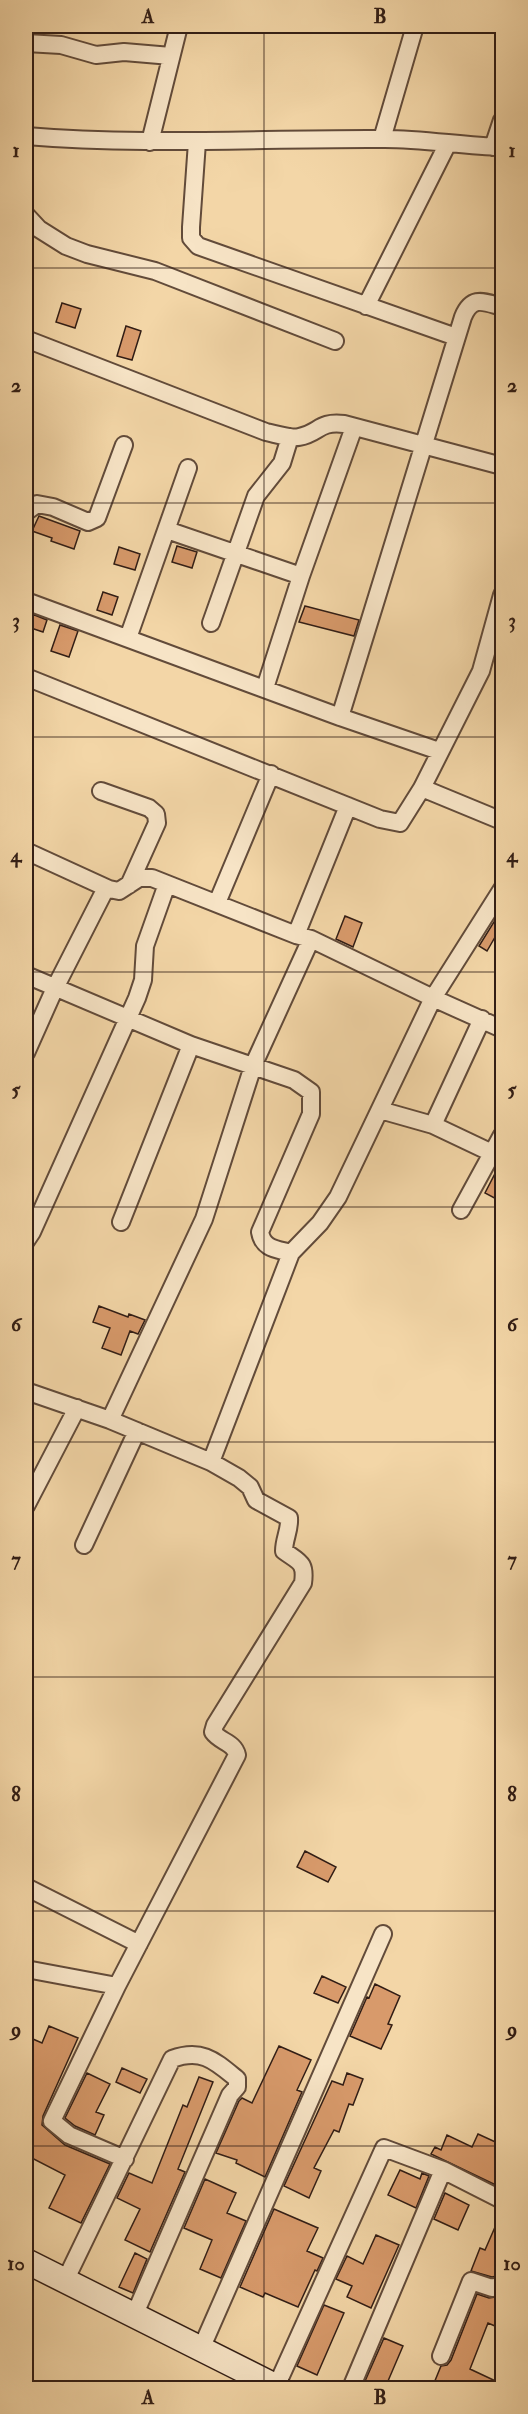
<svg xmlns="http://www.w3.org/2000/svg" width="528" height="2414" viewBox="0 0 528 2414" font-family="'IM FELL Double Pica',serif">
	<style>
		.building { fill: #d89a6b; stroke: #311d15; stroke-width: 1.5 }
		.lines { fill: none; stroke-linecap: round; stroke-linejoin: round }
		.minor-casing { stroke: #624b3a; stroke-width: 20 }
		.secondary-casing { stroke: #311d15; stroke-width: 27 }
		.minor { stroke: #f7e4c6; stroke-width: 16 }
		.secondary { stroke: #f7e4c6; stroke-width: 24 }
		.grid { fill: none; stroke: #311d15; stroke-width: 1.5; stroke-opacity: 0.55 }
		.neatline { fill: none; stroke: #311d15; stroke-width: 2 }
		.grid-label { font-size: 20px; text-anchor: middle; font-weight: bold; fill: #311d15 }
	</style>
	<rect width="100%" height="100%" fill="#f3d6a7"/>
	<filter id="stains"><feTurbulence type="fractalNoise" baseFrequency=".00333" numOctaves="4"/><feColorMatrix values="0 0 0 0 .2 0 0 0 0 .09 0 0 0 0 .02 0 0 0 .5 -.17"/></filter>
	<radialGradient id="worn" r=".72"><stop offset=".6" stop-color="#630" stop-opacity="0"/><stop offset="1" stop-color="#630" stop-opacity=".3"/></radialGradient>
	<path class="building" d="M62 303 81 309 75 328 56 322Z
		M126 326 141 331 132 360 117 356Z
		M39 516 80 531 74 549 51 541 52 538 32 531Z
		M177 546 197 552 192 568 172 562Z
		M119 547 140 554 135 570 114 564Z
		M103 592 118 597 112 615 97 610Z
		M305 606 359 620 354 636 299 622Z
		M32 614 47 620 43 632 28 627Z
		M60 625 78 631 69 657 51 651Z
		M345 916 362 923 353 947 336 939Z
		M497 917 502 921V925L487 951 479 946Z
		M502 1160V1202L485 1193Z
		M99 1306 128 1317 129 1314 145 1320 138 1334 130 1331 121 1355 102 1348 110 1328 93 1322Z
		M305 1851 336 1867 328 1882 297 1867Z
		M322 1976 346 1987 338 2003 314 1993Z
		M375 1984 400 1996 388 2024 392 2025 381 2049 350 2036 367 1997 369 1998Z
		M49 2026 78 2038 43 2116 42 2125 65 2145 110 2164 81 2223 49 2208 65 2175 26 2155V2036L42 2043Z
		M279 2046 311 2060 297 2090 302 2092 265 2177 236 2163 237 2160 216 2153 239 2101 242 2098 252 2103Z
		M122 2068 147 2079 140 2093 116 2082Z
		M87 2073 110 2084 96 2112 104 2115 95 2135 75 2126 65 2118Z
		M347 2073 363 2079 353 2105 349 2104 339 2132 334 2130 314 2168 321 2171 309 2198 284 2186 332 2081 343 2085Z
		M199 2077 213 2082 178 2169 185 2172 150 2252 125 2240 140 2209 117 2198 129 2173 152 2183 183 2105 187 2107Z
		M478 2134 502 2145V2188L431 2154 435 2147 441 2150 447 2135 472 2147Z
		M400 2170 420 2179 422 2173 429 2176 416 2208 388 2195Z
		M205 2179 236 2193 227 2213 246 2221 221 2278 200 2269 212 2240 184 2228Z
		M445 2193 469 2205 458 2230 434 2219Z
		M274 2209 318 2228 307 2251 323 2258 317 2271 315 2270 298 2307 265 2293 263 2297 240 2287Z
		M502 2211V2275L492 2277 471 2271 480 2248 485 2250Z
		M376 2235 399 2245 371 2308 347 2297 352 2286 336 2279 347 2256 363 2264Z
		M135 2253 147 2259 133 2293 119 2287Z
		M477 2294 489 2298 502 2296V2329L488 2323 470 2369 502 2384V2388H432L441 2366 447 2365 451 2360Z
		M324 2305 344 2313 317 2375 297 2366Z
		M384 2338 403 2346 385 2388H362Z"/>
	<g class="lines">
		<g class="minor-casing">
			<path id="minor" d="M26 43 61 45 96 55 124 52 171 56
				M26 136C145 146 265 138 385 139 424 139 463 146 502 147
				M382 139 415 26
				M150 142 179 26
				M197 142 191 227V238L198 246 456 337
				M493 147 502 120
				M26 215 39 229 66 246 87 254 155 271 335 341
				M366 306 448 143
				M26 339 266 432C276 434 289 439 299 437 320 433 318 421 344 424L502 466
				M26 512 37 504 53 507 88 522 97 518 124 445
				M167 530 301 576
				M26 601 340 717 439 751
				M211 623 256 496 282 463 290 437
				M128 638 188 468
				M26 677 380 819 400 823 422 788 481 671 502 595
				M265 688 301 576 354 427
				M340 717 463 317C472 295 484 302 502 307
				M422 788 502 821
				M101 791 149 808 156 814 157 823 129 885
				M26 851 109 889 119 891 139 878H152L296 935 311 939 433 998 502 1029
				M217 903 271 774
				M296 935 348 806
				M26 975 191 1045 294 1080 311 1092V1114L260 1232C263 1249 276 1249 291 1253
				M26 1053 55 988 106 888
				M380 1110 433 1125 492 1153
				M433 1125 482 1019
				M461 1210 502 1135
				M121 1222 191 1045
				M26 1241 32 1232 137 998 143 980 145 946 167 884
				M26 1391 110 1420 211 1462 239 1478 250 1487 256 1500 289 1518C290 1530 284 1539 284 1551 299 1562 306 1562 303 1583L215 1725 213 1732C220 1742 234 1742 237 1755L117 1986 52 2121 69 2135 125 2159
				M110 1420 204 1219 253 1066 311 939
				M211 1462 291 1253 320 1223 338 1197 433 998 502 889
				M26 1506 77 1408
				M84 1545 137 1431
				M26 1887 139 1944
				M26 1969 117 1986
				M65 2281 172 2059C202 2048 215 2061 237 2079V2087L230 2095 134 2316
				M201 2349 383 1934
				M441 2356 471 2281 492 2288 502 2285
				M276 2387 384 2148 443 2170 502 2200
				M351 2388 443 2170"/>
		</g>
		<g class="secondary-casing">
			<path id="secondary" d="M26 2261 279 2388"/>
		</g>
		<use href="#minor" class="minor"/>
		<use href="#secondary" class="secondary"/>
	</g>
	<path class="grid" d="M264 26V2388M26 268H502M26 503H502M26 737H502M26 972H502M26 1207H502M26 1442H502M26 1677H502M26 1911H502M26 2146H502"/>
	<rect width="528" height="2414" fill="none" stroke="#f3d6a7" stroke-width="66"/>
	<rect x="33" y="33" width="462" height="2348" class="neatline"/>
	<g class="grid-label">
		<text x="148" y="23">A</text>
		<text x="380" y="23">B</text>
		<text x="16" y="157">1</text>
		<text x="512" y="157">1</text>
		<text x="16" y="392">2</text>
		<text x="512" y="392">2</text>
		<text x="16" y="627">3</text>
		<text x="512" y="627">3</text>
		<text x="16" y="862">4</text>
		<text x="512" y="862">4</text>
		<text x="16" y="1096">5</text>
		<text x="512" y="1096">5</text>
		<text x="16" y="1331">6</text>
		<text x="512" y="1331">6</text>
		<text x="16" y="1566">7</text>
		<text x="512" y="1566">7</text>
		<text x="16" y="1801">8</text>
		<text x="512" y="1801">8</text>
		<text x="16" y="2036">9</text>
		<text x="512" y="2036">9</text>
		<text x="16" y="2270">10</text>
		<text x="512" y="2270">10</text>
		<text x="148" y="2404">A</text>
		<text x="380" y="2404">B</text>
	</g>
	<rect width="100%" height="100%" filter="url(#stains)"/>
	<rect width="100%" height="100%" fill="url(#worn)"/>
</svg>
